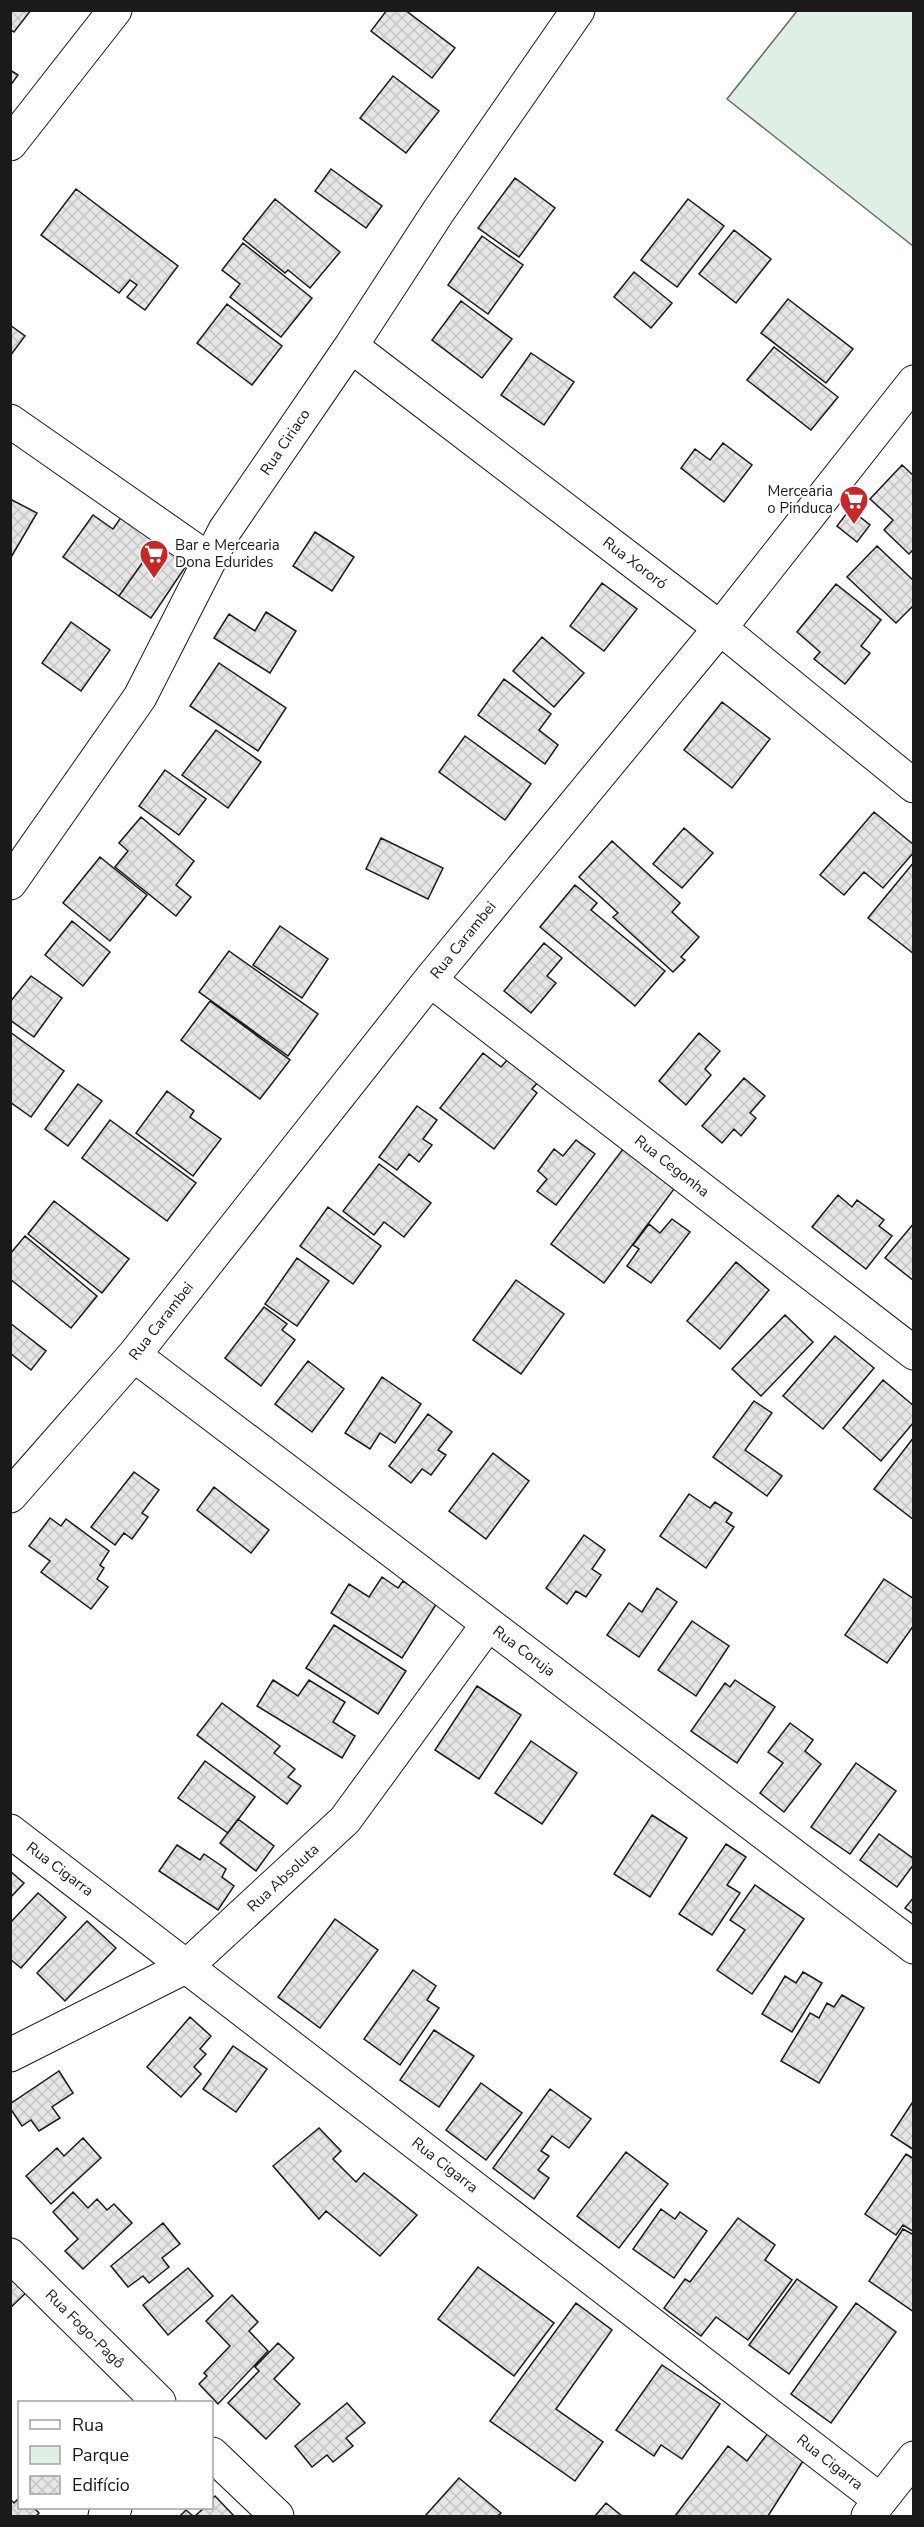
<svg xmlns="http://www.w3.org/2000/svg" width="924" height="2527" viewBox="0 0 924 2527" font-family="'Nunito Sans',sans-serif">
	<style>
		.green { fill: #e0efe3; stroke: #6a6a6a; stroke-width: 1.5 }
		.building { fill: url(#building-cross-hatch); stroke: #1a1a1a; stroke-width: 1.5 }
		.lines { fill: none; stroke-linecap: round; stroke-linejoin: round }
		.minor-casing { stroke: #1a1a1a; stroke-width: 35 }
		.tertiary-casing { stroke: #1a1a1a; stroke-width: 35 }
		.minor { stroke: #fff; stroke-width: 33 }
		.tertiary { stroke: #fff; stroke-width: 33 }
		.labels { text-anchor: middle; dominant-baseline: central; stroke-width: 4.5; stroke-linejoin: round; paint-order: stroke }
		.street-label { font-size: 15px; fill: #1a1a1a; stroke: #fff }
		.poi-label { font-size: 15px; fill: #1a1a1a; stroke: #fff; text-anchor: end }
	</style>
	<defs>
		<pattern id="building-cross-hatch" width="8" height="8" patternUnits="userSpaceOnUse" patternTransform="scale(1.5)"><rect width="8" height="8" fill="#e6e6e6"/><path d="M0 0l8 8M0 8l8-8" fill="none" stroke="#c5c5c5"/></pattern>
	</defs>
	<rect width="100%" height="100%" fill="#fff"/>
	<path class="green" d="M797 11H913V246L727 99Z"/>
	<path class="building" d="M10 10H31L14 32 10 29Z
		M387 10H405L455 48 432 78 371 31Z
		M10 70 18 75 10 86Z
		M393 76 439 111 406 153 360 118Z
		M331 169 382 206 366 228 315 191Z
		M515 178 555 208 519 257 478 228Z
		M76 189 178 266 145 310 127 297 137 285 130 280 119 293 41 235Z
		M275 199 340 252 310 288 288 270 285 273 243 239Z
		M688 199 724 226 677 287 641 260Z
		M734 230 771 259 736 303 699 274Z
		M482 236 523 265 488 314 448 285Z
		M243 243 312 298 281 337 230 297 240 284 222 270Z
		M634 272 672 303 651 328 614 297Z
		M788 299 853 349 826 383 761 333Z
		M461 301 512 339 482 378 432 340Z
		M227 304 282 346 252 385 197 343Z
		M10 325 25 336 10 356Z
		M774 347 838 397 811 430 747 380Z
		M531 353 574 382 544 425 501 395Z
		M723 443 752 465 724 502 681 468 695 449 710 460Z
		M902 465 914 476V549L909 554 884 530 893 520 870 499Z
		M10 499 37 513 10 559Z
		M850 509 870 525 857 542 837 526Z
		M93 515 113 529 122 516 157 542 119 596 63 557Z
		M315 532 354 557 332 591 293 566Z
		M157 542 188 563 151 618 119 596Z
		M877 546 914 581V605L896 623 847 577Z
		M602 583 637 609 604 651 570 626Z
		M836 584 881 620 861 646 870 653 845 684 814 659 820 652 797 632Z
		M266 612 296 631 270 673 214 638 229 614 255 631Z
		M71 622 110 650 81 691 42 663Z
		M542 637 584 673 554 707 513 671Z
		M219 663 286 708 258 751 190 706Z
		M504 679 551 714 539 730 558 745 545 764 478 715Z
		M722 702 770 739 732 788 684 750Z
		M216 730 261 762 228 808 182 775Z
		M465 736 531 784 505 820 439 772Z
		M165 770 206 799 179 835 139 806Z
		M874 812 914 845V852L883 888 864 872 844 895 820 875Z
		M141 817 194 861 176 885 191 897 176 916 115 867 128 851 119 843Z
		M684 828 713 853 682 888 653 864Z
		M381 838 443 868 428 899 366 869Z
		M612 841 680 903 672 912 699 937 681 957 685 960 673 972 613 917 618 913 579 877Z
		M100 857 147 895 110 941 63 903Z
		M914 862V954L868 918Z
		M575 885 597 903 591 910 665 971 635 1006 540 927Z
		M72 921 110 952 83 986 45 955Z
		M280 926 328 959 302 998 253 965Z
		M544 943 562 958 547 976 556 983 531 1013 504 991Z
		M229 951 318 1014 288 1056 199 992Z
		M31 976 62 998 34 1037 10 1020V1002Z
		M210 1001 290 1060 260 1099 181 1040Z
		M10 1032 64 1071 31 1117 10 1102Z
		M699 1033 720 1051 705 1069 711 1075 686 1105 659 1081Z
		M483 1053 501 1067 509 1058 539 1081 532 1089 537 1093 494 1149 440 1108Z
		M744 1078 765 1096 750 1113 756 1118 741 1136 734 1129 722 1143 702 1126Z
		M78 1084 102 1101 68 1146 45 1129Z
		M167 1091 194 1111 190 1117 221 1139 193 1176 136 1133Z
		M417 1106 437 1120 423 1139 432 1145 419 1162 409 1154 397 1170 379 1157Z
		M110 1120 196 1183 167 1221 82 1158Z
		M576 1140 595 1154 556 1205 537 1191 547 1179 538 1171 554 1149 563 1156Z
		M623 1149 674 1189 604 1283 551 1244Z
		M379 1164 431 1203 404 1237 384 1222 374 1235 343 1211Z
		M838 1195 852 1207 857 1200 884 1220 879 1226 892 1236 866 1269 812 1227Z
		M54 1201 129 1259 102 1293 28 1234Z
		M328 1207 381 1246 353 1284 300 1246Z
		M672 1219 690 1232 651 1283 627 1266 639 1249 633 1245 649 1224 660 1233Z
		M914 1223V1281L885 1258Z
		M25 1236 97 1296 71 1328 10 1279V1254Z
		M297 1258 329 1281 297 1326 265 1304Z
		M736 1262 769 1290 720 1349 687 1321Z
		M516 1280 564 1314 521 1374 473 1340Z
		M264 1307 287 1324 282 1330 295 1340 261 1386 225 1358Z
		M785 1315 813 1342 761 1396 732 1369Z
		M10 1323 46 1351 31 1370 10 1353Z
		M835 1336 874 1368 823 1429 783 1396Z
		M308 1361 344 1389 312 1432 275 1404Z
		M382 1377 421 1404 395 1443 380 1433 370 1449 345 1433Z
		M883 1380 914 1406V1422L881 1461 843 1428Z
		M754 1401 772 1413 745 1450 782 1476 767 1496 713 1457Z
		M428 1414 452 1432 438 1450 446 1455 431 1475 422 1469 411 1483 389 1466Z
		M914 1437V1520L874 1489Z
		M493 1453 529 1481 486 1539 449 1511Z
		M134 1472 159 1490 142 1513 148 1517 132 1539 124 1533 115 1545 91 1527Z
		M214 1487 269 1530 251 1553 197 1510Z
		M689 1494 710 1508 715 1502 732 1513 726 1522 734 1527 706 1568 660 1536Z
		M50 1518 61 1526 66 1519 109 1551 100 1565 104 1568 97 1579 108 1587 91 1609 41 1572 50 1561 29 1546Z
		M584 1535 605 1550 592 1569 601 1575 586 1597 576 1591 567 1604 546 1588Z
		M382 1577 398 1588 403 1581 437 1603 402 1658 331 1613 349 1584 369 1597Z
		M884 1579 914 1599V1625L887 1663 845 1635Z
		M657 1588 677 1602 639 1657 607 1635 629 1603 642 1612Z
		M692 1621 729 1646 696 1696 658 1670Z
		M334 1625 406 1671 378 1714 306 1668Z
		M273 1680 298 1696 309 1680 345 1702 333 1722 355 1736 342 1758 257 1706Z
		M735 1680 775 1707 737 1763 691 1731 725 1683 730 1687Z
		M477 1686 521 1715 479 1779 435 1750Z
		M222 1703 280 1746 274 1753 295 1769 288 1777 301 1786 287 1804 197 1735Z
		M790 1723 813 1740 805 1751 821 1764 784 1812 760 1793 783 1763 768 1752Z
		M531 1741 577 1773 542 1824 495 1793Z
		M205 1761 255 1797 228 1833 178 1798Z
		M856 1763 896 1791 850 1854 811 1827Z
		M652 1815 687 1838 650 1897 614 1874Z
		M238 1819 274 1846 256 1871 220 1843Z
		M879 1834 914 1859V1864L897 1887 860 1860Z
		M726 1844 746 1857 727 1885 740 1893 712 1935 679 1914Z
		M177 1845 200 1860 204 1854 226 1869 222 1877 234 1886 218 1910 159 1871Z
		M10 1871 24 1883 10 1898Z
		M755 1885 804 1919 752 1994 717 1970 745 1930 730 1920Z
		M38 1893 66 1917 21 1968 10 1959V1923Z
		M914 1897V1914L905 1908Z
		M335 1919 378 1950 320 2028 278 1997Z
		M87 1921 116 1948 65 2001 37 1973Z
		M413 1970 436 1986 427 2000 439 2008 400 2065 364 2039Z
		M803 1972 822 1983 792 2032 762 2014 785 1976 796 1983Z
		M842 1995 864 2008 819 2083 781 2061 810 2013 819 2018 827 2003 834 2007Z
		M190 2017 211 2036 200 2049 206 2054 194 2067 201 2074 181 2097 147 2067Z
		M434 2030 474 2056 439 2107 400 2080Z
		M233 2046 267 2069 236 2112 203 2089Z
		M59 2071 73 2093 52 2107 60 2118 39 2131 31 2120 22 2126 10 2108V2104Z
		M481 2083 522 2113 486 2160 446 2130Z
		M550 2089 591 2119 569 2148 552 2136 541 2151 549 2156 538 2170 549 2178 534 2199 493 2168Z
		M914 2100V2150L891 2135Z
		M319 2128 341 2151 333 2159 356 2182 364 2173 417 2215 380 2256 326 2211 319 2219 273 2166Z
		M83 2138 101 2158 51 2204 26 2176 57 2148 64 2156Z
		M626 2152 668 2184 619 2248 577 2216Z
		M906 2154 914 2159V2232L903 2225 896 2235 865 2214Z
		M73 2192 88 2208 97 2199 107 2210 114 2204 132 2223 83 2269 65 2251 78 2239 53 2212Z
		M661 2209 675 2219 680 2212 707 2231 674 2278 633 2249Z
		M738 2218 775 2245 765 2260 792 2280 748 2340 716 2317 701 2336 664 2308 685 2279 690 2282Z
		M163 2223 180 2244 162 2258 169 2267 149 2283 143 2276 128 2287 111 2266Z
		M903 2229 914 2235V2312L869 2281Z
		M478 2267 554 2323 514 2376 438 2319Z
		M188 2268 213 2296 168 2335 143 2305Z
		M10 2270 30 2289 10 2308Z
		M797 2279 837 2307 789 2374 749 2345Z
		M232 2295 258 2322 249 2331 268 2351 218 2404 199 2384 207 2376 204 2373 230 2346 206 2321Z
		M576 2303 612 2330 556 2409 603 2442 575 2481 490 2421Z
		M856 2303 896 2332 831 2423 791 2394Z
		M278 2343 294 2358 274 2379 300 2404 266 2439 228 2403 259 2371 255 2367Z
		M662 2365 720 2404 682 2459 661 2445 654 2456 616 2430Z
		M347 2403 365 2423 346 2438 353 2446 333 2462 327 2455 312 2467 295 2446Z
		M768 2433 805 2458 768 2516H675L728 2446 747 2461Z
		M459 2478 501 2513 498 2516H425Z
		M215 2496 234 2516H195L204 2508H212V2499Z
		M20 2497V2508H34L39 2513 36 2516H10V2499L14 2503Z
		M606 2503 622 2516H595Z
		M186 2510 193 2516H180Z"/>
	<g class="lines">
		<g class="minor-casing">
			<path id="minor" d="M10 144 115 10
				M351 346 720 628 914 786
				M10 421 208 559
				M10 883 140 697 225 530 351 346 438 212 578 10
				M430 980 914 1353
				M134 1355 914 1947
				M10 1496 134 1355 430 980 720 628 914 382
				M10 1831 880 2500
				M10 2055 187 1966 345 1820 488 1624
				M10 2255 159 2402
				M212 2454 277 2516
				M105 2516 115 2508"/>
		</g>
		<g class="tertiary-casing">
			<path id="tertiary" d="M868 2516 914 2458"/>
		</g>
		<use href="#minor" class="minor"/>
		<use href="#tertiary" class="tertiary"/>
	</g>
	<defs>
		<g id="supermarket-pin" transform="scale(1.5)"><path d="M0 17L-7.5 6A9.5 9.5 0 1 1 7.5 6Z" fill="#c62828" stroke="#fff"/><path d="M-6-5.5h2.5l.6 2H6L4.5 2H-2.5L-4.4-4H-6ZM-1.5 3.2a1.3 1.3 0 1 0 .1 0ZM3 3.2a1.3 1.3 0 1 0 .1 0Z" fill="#fff"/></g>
	</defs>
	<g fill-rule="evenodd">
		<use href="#supermarket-pin" x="854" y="500"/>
		<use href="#supermarket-pin" x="154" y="554"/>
	</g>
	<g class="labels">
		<g class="street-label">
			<text transform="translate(285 442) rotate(-56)">Rua Ciriaco</text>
			<text transform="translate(635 563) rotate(37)">Rua Xororó</text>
			<text transform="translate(463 940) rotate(-51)">Rua Carambei</text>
			<text transform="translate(672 1166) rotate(38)">Rua Cegonha</text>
			<text transform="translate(161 1321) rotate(-52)">Rua Carambei</text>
			<text transform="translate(524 1651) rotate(37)">Rua Coruja</text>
			<text transform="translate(60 1869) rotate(37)">Rua Cigarra</text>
			<text transform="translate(283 1878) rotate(-43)">Rua Absoluta</text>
			<text transform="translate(445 2165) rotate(38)">Rua Cigarra</text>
			<text transform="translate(85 2329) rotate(45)">Rua Fogo-Pagô</text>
			<text transform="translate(830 2462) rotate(38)">Rua Cigarra</text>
		</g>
		<g class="poi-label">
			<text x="833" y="491">Mercearia<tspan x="833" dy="17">o Pinduca</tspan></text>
			<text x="175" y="545" text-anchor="start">Bar e Mercearia<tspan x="175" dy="17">Dona Edurides</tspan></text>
		</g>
	</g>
	<rect width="924" height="2527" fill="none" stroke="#1a1a1a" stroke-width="24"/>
	<rect x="18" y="2401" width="195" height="108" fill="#ffffff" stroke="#a3a3a3" stroke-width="1.5"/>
	<rect x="30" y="2420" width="30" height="9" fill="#ffffff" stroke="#a3a3a3" stroke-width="1.5"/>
	<text x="72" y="2431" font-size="18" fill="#1a1a1a">Rua</text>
	<rect x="30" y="2446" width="30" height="18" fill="#e0efe3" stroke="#a3a3a3" stroke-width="1.5"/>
	<text x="72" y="2461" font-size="18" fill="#1a1a1a">Parque</text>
	<rect x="30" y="2476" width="30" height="18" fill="url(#building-cross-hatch)" stroke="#a3a3a3" stroke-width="1.5"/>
	<text x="72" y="2491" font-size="18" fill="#1a1a1a">Edifício</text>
</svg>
